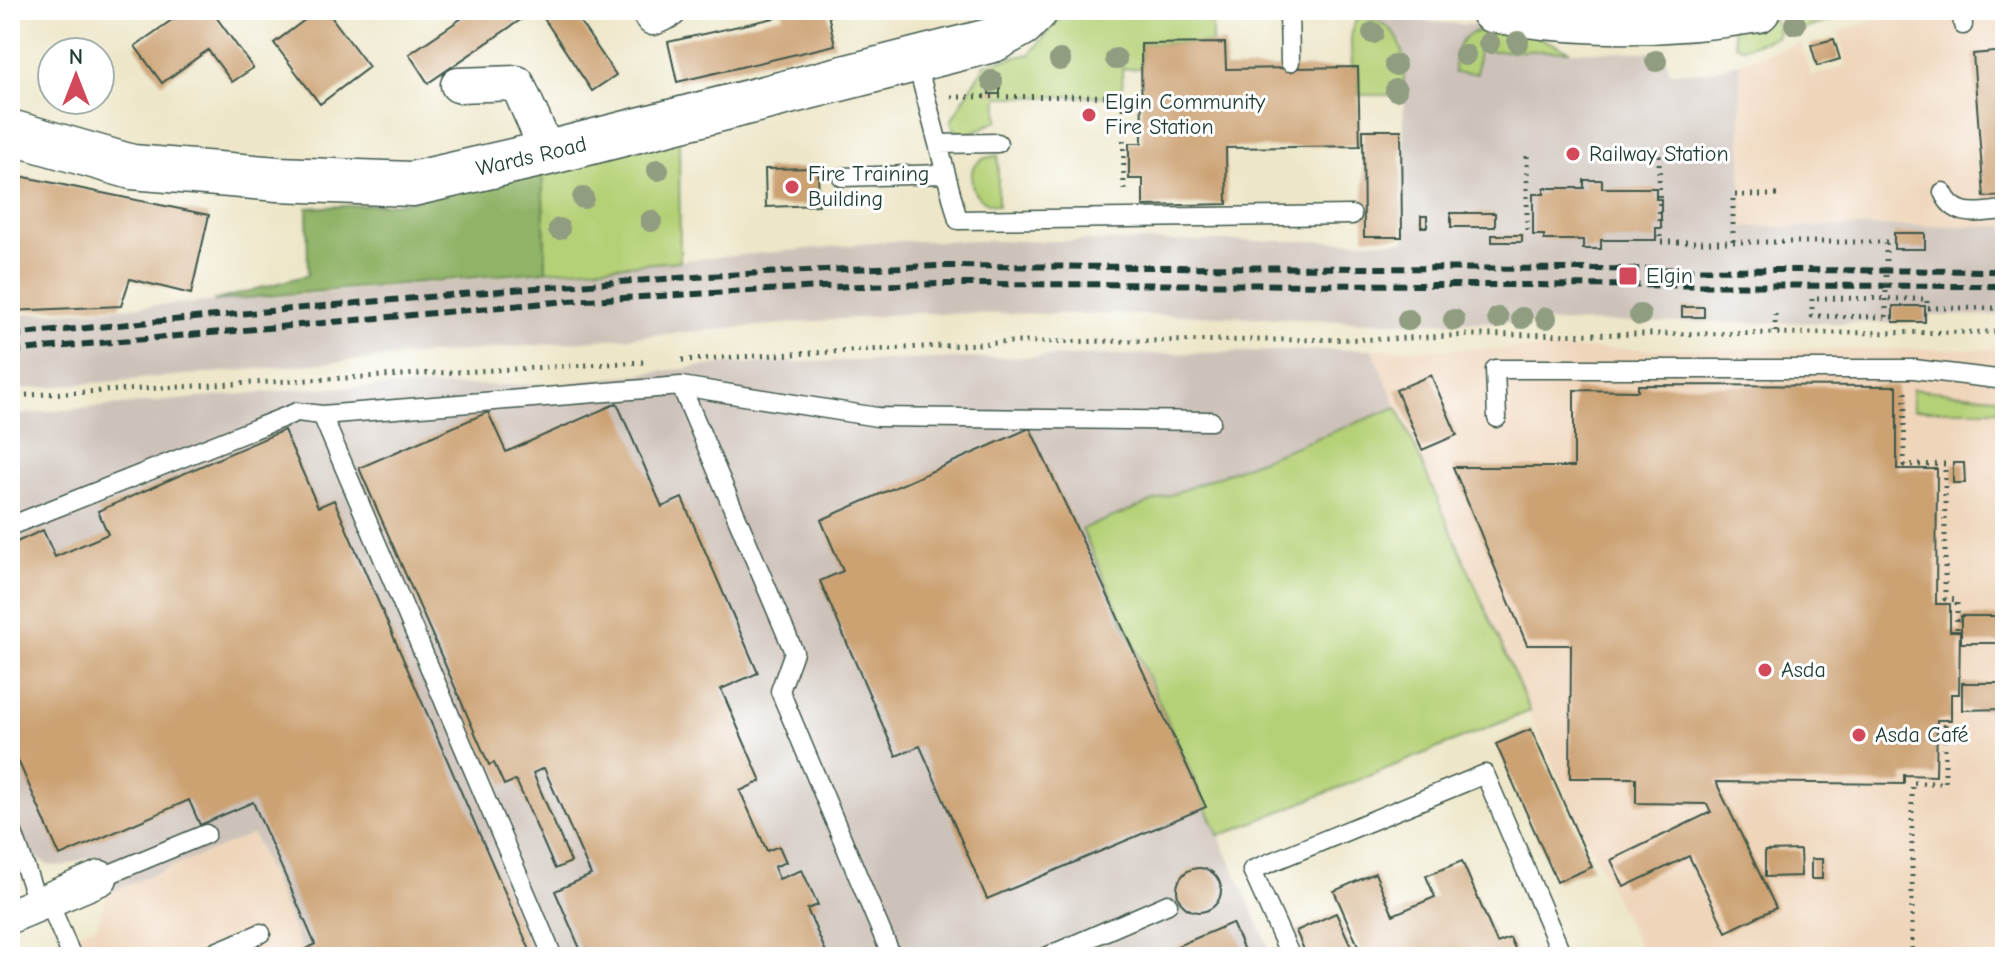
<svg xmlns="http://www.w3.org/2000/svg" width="2015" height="967" viewBox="0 0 2015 967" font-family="'Comic Neue',sans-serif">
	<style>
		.built { fill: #efd6bb }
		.industrial { fill: #cdc2b9 }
		.green { fill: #b5d177; stroke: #6a8756; stroke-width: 2 }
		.forest { fill: #90b368; stroke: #58784e; stroke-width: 2 }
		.building { fill: #cca273 }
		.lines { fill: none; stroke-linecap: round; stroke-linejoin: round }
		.lane-casing { stroke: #3e564a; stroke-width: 21 }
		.street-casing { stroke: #3e564a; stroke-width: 37 }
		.secondary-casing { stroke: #3e564a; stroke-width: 47 }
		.primary-casing { stroke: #3e564a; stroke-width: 47 }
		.path { stroke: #3e564a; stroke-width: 5; stroke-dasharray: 2 6; stroke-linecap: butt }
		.lane { stroke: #fff; stroke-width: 18 }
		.street { stroke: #fff; stroke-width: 34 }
		.secondary { stroke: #fff; stroke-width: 44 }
		.primary { stroke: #fff; stroke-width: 44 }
		.rail { stroke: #1f3d34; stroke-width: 6; stroke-dasharray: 12 6; stroke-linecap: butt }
		.path-bridge { stroke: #3e564a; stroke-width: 5; stroke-dasharray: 2 6; stroke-linecap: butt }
		.tree { fill: #909d80 }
		.poi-dot { fill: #d1495b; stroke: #fff; stroke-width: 3 }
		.labels { text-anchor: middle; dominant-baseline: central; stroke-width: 6; stroke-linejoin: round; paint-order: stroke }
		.poi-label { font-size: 22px; fill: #1f3d34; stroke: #fff; text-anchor: start }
		.street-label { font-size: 22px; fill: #1f3d34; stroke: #fff }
	</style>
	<rect width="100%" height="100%" fill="#fff"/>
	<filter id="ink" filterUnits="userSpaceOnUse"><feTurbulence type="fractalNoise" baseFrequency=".0125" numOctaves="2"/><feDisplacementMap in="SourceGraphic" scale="16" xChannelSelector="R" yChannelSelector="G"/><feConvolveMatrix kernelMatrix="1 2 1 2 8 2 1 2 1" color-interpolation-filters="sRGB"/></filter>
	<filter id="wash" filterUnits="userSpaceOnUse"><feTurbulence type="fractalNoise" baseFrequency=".006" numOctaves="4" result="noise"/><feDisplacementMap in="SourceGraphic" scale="32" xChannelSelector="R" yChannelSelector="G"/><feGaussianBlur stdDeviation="1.8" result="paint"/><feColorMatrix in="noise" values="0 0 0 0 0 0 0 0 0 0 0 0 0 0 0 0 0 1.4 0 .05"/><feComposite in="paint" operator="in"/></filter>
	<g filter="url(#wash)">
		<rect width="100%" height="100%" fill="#ede6c8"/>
		<path class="built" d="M1906 10H2005V226L1742 227 1740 62 1801 43 1811 77 1847 65 1838 32Z
			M1372 349H2005V957H1644L1575 815 1482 606Z
			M254 834 305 957H10V953L64 938 97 925 108 893Z"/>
		<path class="industrial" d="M1361 16 1495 27 1536 36 1570 51 1655 52 1667 61 1669 72H1706L1740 62 1742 227 2005 226V315L1929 316V323L1368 322 1197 315 913 313 10 390V315L296 296 895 241H1405L1403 45 1392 29 1381 22Z
			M1372 349 1397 407 1082 529 1273 957H305L253 834 108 893 91 857 63 866 48 865 35 857 10 866V415L313 388 560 384 721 364Z"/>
		<path class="green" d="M1067 10H1212V43L1141 44V68L1122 69 1123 96 998 97V120C983 127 957 145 951 121L985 64 1030 54Z
			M1816 10H1864L1791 33 1788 30 1784 15Z
			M1361 16C1409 26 1403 55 1404 95H1359L1358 67H1352C1352 49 1346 27 1361 16Z
			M1774 17 1778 33 1776 37 1742 48 1735 44 1732 26Z
			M1495 27 1536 36 1570 51H1478L1477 73H1454C1455 40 1463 32 1495 27Z
			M679 138 680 261 546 271 542 171Z
			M998 155V206C976 201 968 190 973 167L982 159Z
			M1912 389 2005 398V410H1913Z
			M1397 407 1530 711 1219 836 1082 529Z"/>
		<path class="forest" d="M542 171 546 271 213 301 308 275 307 208 400 203Z"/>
		<g id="blocks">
			<path class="building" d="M186 10H211L253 68 232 82 208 50 162 83 135 46Z
				M318 10H326L369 67 320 104 274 43Z
				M474 10H535L428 83 409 54Z
				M553 10H572L616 75 592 91 543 17Z
				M782 10H827L835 45 677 82 668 42 783 16Z
				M1834 39 1840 59 1817 66 1811 45Z
				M1225 43 1226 69 1358 67 1360 146 1226 148 1227 204 1143 206V179H1129V143H1142L1141 44Z
				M2005 51V196L1984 197 1973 54Z
				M989 87H1000V94H989Z
				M1363 130H1401L1402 237H1364Z
				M818 168 819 205 766 207 765 169Z
				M10 174 209 215 191 294 130 279 121 306 10 311Z
				M1584 180H1602V188H1656V199H1661V228H1656V240H1601V249H1583V240H1544V235H1533V194H1544V188H1584Z
				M1451 213H1495V227H1451Z
				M1421 216H1427V227H1421Z
				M1894 233H1925V249H1894Z
				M1492 235H1522V242H1492Z
				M1893 306H1925V322H1893Z
				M1682 307H1704V317H1682Z
				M1431 375 1457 435 1422 450 1396 390Z
				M1638 385 1897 386V469H1937L1936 604H1950V631H1960L1959 694H1951V720H1937L1936 776 1904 775V784L1716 782 1776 908 1726 932 1689 856 1624 887 1611 860 1711 812 1707 804 1636 803V778H1570L1571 645H1527L1453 467H1574V390L1638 391Z
				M617 403 662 507 682 498 758 673 721 689 761 781 740 791 767 851 779 846 786 862 774 867 779 879 802 870 818 905 807 909 826 952 814 957H591L587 948 581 951 555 891 591 875 544 768 533 773 571 862 555 869 516 780 504 785 494 763 489 765 359 468 488 412 506 452Z
				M1030 428 1206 807 987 899 920 746 896 756 820 581 843 571 821 520Z
				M284 430 318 507 334 500 533 957H305L302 951 315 944 253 802 200 825 189 800 60 856 10 742V545L43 530 55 557 108 534 98 511Z
				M1953 463H1964L1965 483H1953Z
				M1961 616H2005V643H1961Z
				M1962 683H2005V709L1962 710Z
				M1531 729 1592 867 1557 882 1496 744Z
				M1800 850 1801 876 1765 877V851Z
				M1811 859H1822V879H1811Z
				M1462 861 1497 943 1510 938 1519 957H1363L1334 891 1375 873 1393 915 1435 897 1426 876Z
				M1177 890a22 22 0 1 1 44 0a22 22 0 1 1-44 0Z
				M1336 913 1356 957H1307L1296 931Z
				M1232 923 1247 957H1151Z"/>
		</g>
	</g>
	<g filter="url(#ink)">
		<use href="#blocks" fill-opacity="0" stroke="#3e564a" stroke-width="2"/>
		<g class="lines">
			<g class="lane-casing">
				<path id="lane" d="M1289 10 1290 62
					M1962 10 1963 25
					M916 60 958 220 1352 215
					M938 144 998 143
					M842 177 946 174
					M1943 192C1955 220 1980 212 2005 210
					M681 386 877 417 1211 421
					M322 415 681 386 794 652 780 691 892 957
					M1497 418 1495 369H1914L2005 380
					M10 526 297 412 322 415 553 957
					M10 824 38 904
					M100 878 206 834
					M48 900 72 957
					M204 957 261 933
					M1046 957 1168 904
					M1291 957 1252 870 1485 774 1563 957"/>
			</g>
			<g class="street-casing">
				<path id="street" d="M647 10 653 18 670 10
					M458 85 517 83 548 153
					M10 916 100 878"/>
			</g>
			<g class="secondary-casing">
				<g id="secondary">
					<path id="s1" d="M10 132 132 167 278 179 412 184 548 153 993 40 1022 24 1036 10"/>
				</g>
			</g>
			<g class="primary-casing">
				<path id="primary" d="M1492 10C1581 25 1669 25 1758 10"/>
			</g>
			<path class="path" d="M951 97 1123 96 1124 194
				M1659 155 1660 242H1894
				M1527 156V235
				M1733 241V195H1783
				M1775 314V333
				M1893 317 1812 316V298L1927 299V308H2005
				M682 360 1015 342 1387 339 1472 335 2005 332
				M1905 392 1904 465 1945 464V599L1957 600V631
				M10 396 644 362
				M2000 446 2001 403
				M1912 957V783H1945V723"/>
			<use href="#lane" class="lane"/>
			<use href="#street" class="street"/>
			<use href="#secondary" class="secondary"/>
			<use href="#primary" class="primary"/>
			<path class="rail" d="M10 335C320 307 629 274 940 266L2005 271
				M10 351 568 301 821 287 942 284 2005 286"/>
			<path class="path-bridge" d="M1886 317V242"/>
		</g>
		<g class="tree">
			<circle cx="1795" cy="24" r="11"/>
			<circle cx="1373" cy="33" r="11"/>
			<circle cx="1518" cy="42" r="11"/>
			<circle cx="1489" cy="43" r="11"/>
			<circle cx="1465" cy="55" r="11"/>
			<circle cx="1116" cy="59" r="11"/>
			<circle cx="1060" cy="60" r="11"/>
			<circle cx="1656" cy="61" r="11"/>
			<circle cx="1395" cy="65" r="11"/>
			<circle cx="992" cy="81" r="11"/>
			<circle cx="1396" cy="90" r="11"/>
			<circle cx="658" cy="170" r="11"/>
			<circle cx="583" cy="198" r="11"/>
			<circle cx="651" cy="221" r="11"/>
			<circle cx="559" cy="229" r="11"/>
			<circle cx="1640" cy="315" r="11"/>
			<circle cx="1498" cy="318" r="11"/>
			<circle cx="1522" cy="318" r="11"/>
			<circle cx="1546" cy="318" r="11"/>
			<circle cx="1408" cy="320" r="11"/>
			<circle cx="1454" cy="320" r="11"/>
		</g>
	</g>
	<g class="poi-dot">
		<circle cx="1089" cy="115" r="8"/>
		<circle cx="1573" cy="154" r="8"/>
		<circle cx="792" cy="187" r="8"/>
		<rect x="1618" y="266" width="20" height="20" rx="4"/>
		<circle cx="1765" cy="670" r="8"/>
		<circle cx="1859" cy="735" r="8"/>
	</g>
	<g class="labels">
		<g class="poi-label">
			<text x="1105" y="102">Elgin Community<tspan x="1105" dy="25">Fire Station</tspan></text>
			<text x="1589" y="154">Railway Station</text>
			<text x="808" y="174">Fire Training<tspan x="808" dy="25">Building</tspan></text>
			<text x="1646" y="276">Elgin</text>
			<text x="1781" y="670">Asda</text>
			<text x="1875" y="735">Asda Café</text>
		</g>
		<g class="street-label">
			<text stroke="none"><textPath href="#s1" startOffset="530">Wards Road</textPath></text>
		</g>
	</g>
	<rect width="2015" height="967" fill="none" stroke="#fff" stroke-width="40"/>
	<g transform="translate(76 76)"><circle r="38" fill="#ffffff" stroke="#a5b1ae" stroke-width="2"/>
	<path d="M0-6L14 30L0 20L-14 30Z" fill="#d1495b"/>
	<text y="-12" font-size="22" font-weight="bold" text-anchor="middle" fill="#1f3d34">N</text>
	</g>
</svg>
